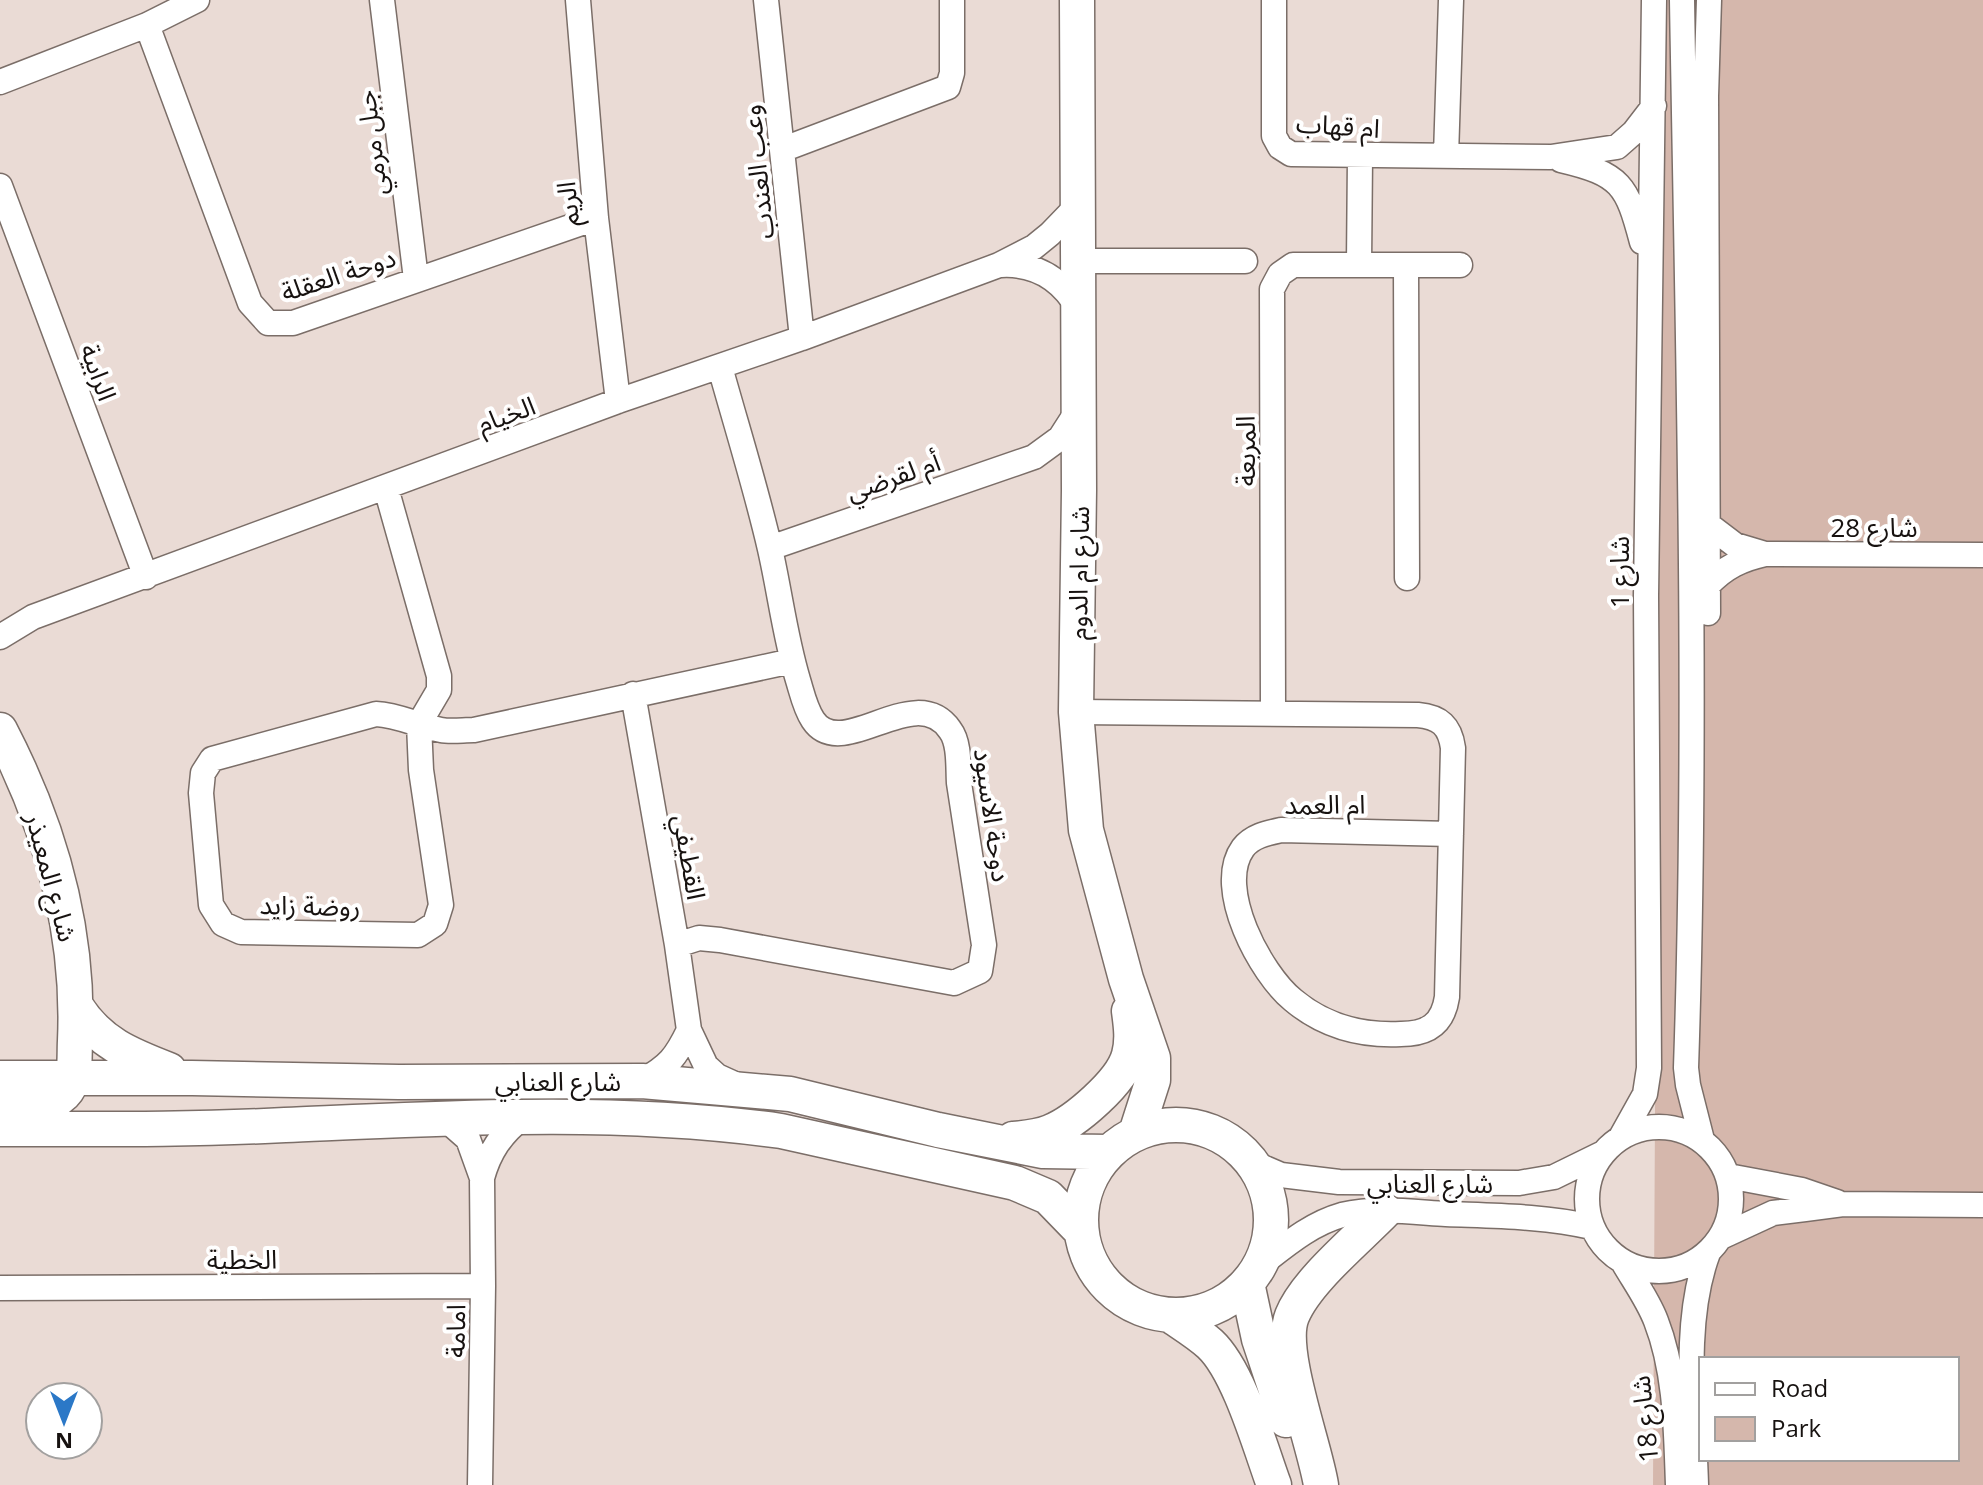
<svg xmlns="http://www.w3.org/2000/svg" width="1983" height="1485" viewBox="0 0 1983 1485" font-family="'Open Sans','Noto Sans Arabic',sans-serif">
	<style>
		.green { fill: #d5b7ac; fill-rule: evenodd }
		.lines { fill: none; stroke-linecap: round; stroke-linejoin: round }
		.street-casing { stroke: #7b6e68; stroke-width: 27 }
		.secondary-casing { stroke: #7b6e68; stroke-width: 37 }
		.street { stroke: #fff; stroke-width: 24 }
		.secondary { stroke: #fff; stroke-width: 34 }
		.labels { text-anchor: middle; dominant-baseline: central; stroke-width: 8; stroke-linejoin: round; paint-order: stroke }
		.street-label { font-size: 26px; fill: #171210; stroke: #fff }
	</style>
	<rect width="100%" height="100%" fill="#eadbd5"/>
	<path class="green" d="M1661 0H1983V1485H1653ZM1701 1359H1957V1459H1701Z"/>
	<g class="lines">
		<g class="street-casing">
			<path id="street" d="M382 0 416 279
				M578 0 596 218 618 401
				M766 0 802 338
				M1274 0V136L1280 147 1291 154 1551 157 1617 147 1634 132 1654 106
				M1682 0C1688 356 1698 712 1686 1068L1688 1085 1702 1140
				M147 25 250 303 268 323H293L596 218
				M0 82 147 25 197 0
				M784 149 948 87 952 73V0
				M1446 156 1451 0
				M1561 160C1621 174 1627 185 1642 242
				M0 186 146 577
				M1077 261H1245
				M1359 264 1360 157
				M1001 265C1036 263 1061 279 1078 308
				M1406 265 1407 578
				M386 488 439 676V690L419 724 421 770 441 905 435 924 418 935 241 932 223 924 211 905 201 793 203 773 212 759 376 714C399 715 418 726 441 730 451 732 463 730 474 730L792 661
				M1710 526 1735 545 1765 554
				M770 548 1034 457 1060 438 1078 410
				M1708 585C1725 567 1742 559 1765 554L1983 555
				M1708 613 1706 96 1709 0
				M0 637 33 617 618 401 802 338 999 265 1034 247 1050 234 1077 206
				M633 694 677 945 689 1030 706 1066 717 1076 739 1086
				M1076 712 1418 715C1440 717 1450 726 1453 748L1447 997C1443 1024 1428 1034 1401 1034 1362 1036 1324 1026 1293 1000 1261 974 1214 888 1243 848 1252 836 1267 833 1281 830L1451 834
				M1273 712 1272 289 1280 274 1293 265H1460
				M677 945 699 938 720 940 954 983 980 971 984 945 959 783C958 767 960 743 950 730 915 679 842 764 813 720 805 708 802 693 798 680 785 637 780 593 770 549 756 488 737 428 720 367
				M642 1081C669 1066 676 1057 689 1030
				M443 1117 468 1139 482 1178 483 1286 480 1485
				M1587 1199a72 72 0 1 1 144 0a72 72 0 1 1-144 0Z
				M1621 1137 1645 1094 1649 1068 1646 596 1654 0
				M1253 1163 1281 1175 1339 1182 1519 1183 1554 1177 1603 1153
				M1728 1176 1802 1190 1837 1202
				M482 1178C489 1152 501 1134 523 1117
				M1721 1237 1773 1213 1805 1209 1843 1204 1983 1205
				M1623 1262C1634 1281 1648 1300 1656 1321 1676 1372 1676 1431 1678 1485
				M1259 1266C1285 1246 1310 1224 1342 1215 1376 1207 1412 1212 1446 1214 1495 1216 1544 1216 1592 1227
				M0 1288 483 1286
				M1696 1485C1694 1411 1682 1322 1708 1253"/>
		</g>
		<g class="secondary-casing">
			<path id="secondary" d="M1077 0 1079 490 1076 712 1086 830 1126 979 1153 1058V1080L1136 1133
				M0 730C51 828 80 930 75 1041 74 1058 77 1081 64 1094 48 1110 21 1107 0 1107
				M76 1006C99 1043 130 1055 169 1070
				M0 1078H192L399 1082 642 1081 790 1094 938 1130 1043 1151 1108 1152
				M1081 1220a95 95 0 1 1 190 0a95 95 0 1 1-190 0Z
				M0 1129C95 1129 190 1130 285 1125 450 1118 616 1108 781 1131L1015 1183 1048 1197 1080 1230
				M1013 1139C1025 1138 1038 1137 1050 1132 1075 1122 1122 1082 1129 1055 1133 1040 1131 1026 1129 1011
				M1247 1283 1259 1339 1286 1420
				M1170 1315C1183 1324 1198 1333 1210 1344 1239 1371 1260 1447 1274 1485
				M1321 1485C1315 1446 1278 1350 1292 1316 1306 1281 1358 1239 1385 1211"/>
		</g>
		<use href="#street" class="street"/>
		<use href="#secondary" class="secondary"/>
	</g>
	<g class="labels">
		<g class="street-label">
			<text transform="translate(1338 125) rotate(4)">ام قهاب</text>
			<text transform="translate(371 143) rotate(-97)">جبل مرمي</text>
			<text transform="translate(757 172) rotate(-96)">وعب العندب</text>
			<text transform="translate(567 204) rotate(-95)">الريم</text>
			<text transform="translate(338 274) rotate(-18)">دوحة العقلة</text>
			<text transform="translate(99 372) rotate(70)">الرابية</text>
			<text transform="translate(506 414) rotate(-20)">الخيام</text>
			<text transform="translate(1245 451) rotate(-90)">المربعة</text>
			<text transform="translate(893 476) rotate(-19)">أم لقرضي</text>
			<text x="1874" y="527">شارع 28</text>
			<text transform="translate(1619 572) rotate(-90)">شارع 1</text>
			<text transform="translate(1078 573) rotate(-89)">شارع ام الدوم</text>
			<text x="1325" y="804">ام العمد</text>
			<text transform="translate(993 815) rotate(82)">دوحة الاسيود</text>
			<text transform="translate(690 857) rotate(80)">القطيفي</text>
			<text transform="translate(52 877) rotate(75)">شارع المعيذر</text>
			<text transform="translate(310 905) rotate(1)">روضة زايد</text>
			<text x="558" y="1081">شارع العنابي</text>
			<text x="1430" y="1183">شارع العنابي</text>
			<text x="242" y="1259">الخطية</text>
			<text transform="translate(455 1331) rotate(-89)">امامة</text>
			<text transform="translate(1644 1419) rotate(-96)">شارع 18</text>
		</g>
	</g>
	<rect x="1699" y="1357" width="260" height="104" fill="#ffffff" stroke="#a2a09f" stroke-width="2"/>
	<rect x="1715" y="1383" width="40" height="12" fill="#ffffff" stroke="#a2a09f" stroke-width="2"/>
	<text x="1771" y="1397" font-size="24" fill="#171210">Road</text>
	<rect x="1715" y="1417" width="40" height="24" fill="#d5b7ac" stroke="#a2a09f" stroke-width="2"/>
	<text x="1771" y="1437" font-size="24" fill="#171210">Park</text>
	<g transform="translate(64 1421) rotate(180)"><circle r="38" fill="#ffffff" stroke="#a2a09f" stroke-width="2"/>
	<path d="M0-6L14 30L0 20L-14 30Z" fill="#2b78c7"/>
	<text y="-12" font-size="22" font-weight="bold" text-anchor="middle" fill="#171210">N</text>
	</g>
</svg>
